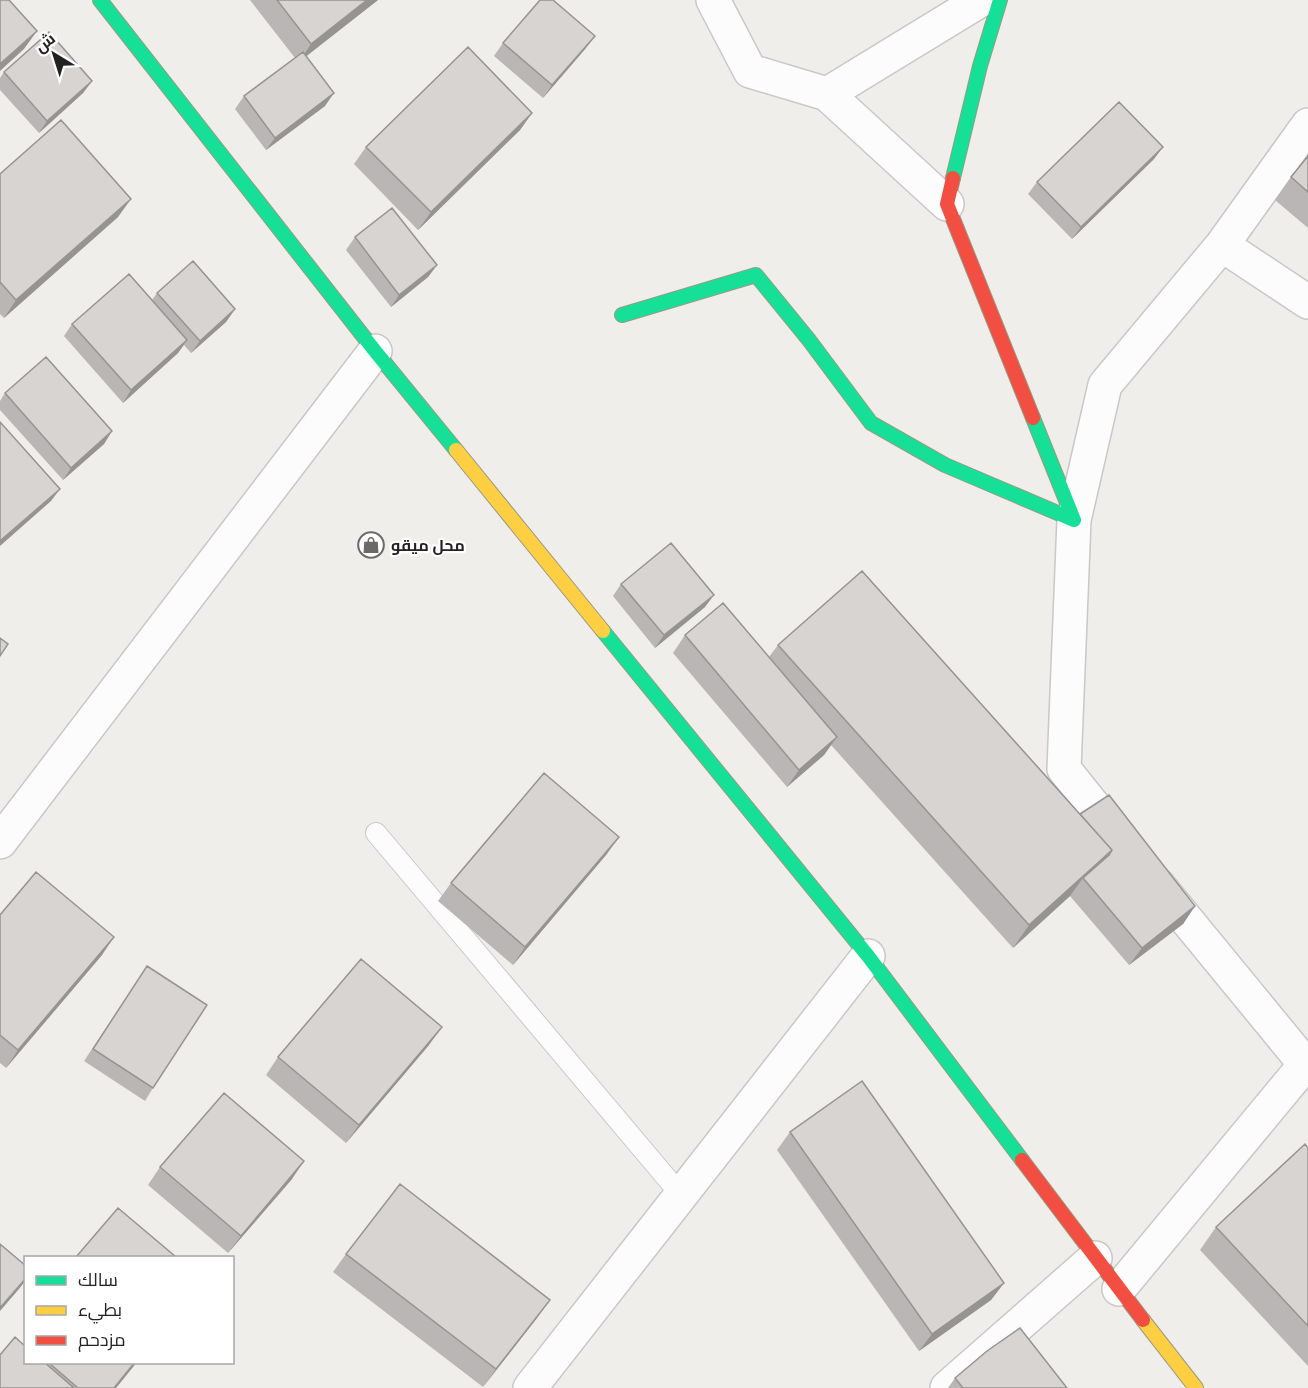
<svg xmlns="http://www.w3.org/2000/svg" width="1308" height="1388" viewBox="0 0 1308 1388" font-family="'DM Sans',Cairo,sans-serif">
	<style>
		.lines { fill: none; stroke-linecap: round; stroke-linejoin: round }
		.lane-casing { stroke: #c9c8c7; stroke-width: 22 }
		.street-casing { stroke: #c9c8c7; stroke-width: 36 }
		.fast-casing { stroke: #999a82; stroke-width: 16 }
		.slow-casing { stroke: #999a82; stroke-width: 16 }
		.jam-casing { stroke: #999a82; stroke-width: 16 }
		.lane { stroke: #fdfcfc; stroke-width: 20 }
		.street { stroke: #fdfcfc; stroke-width: 33 }
		.fast { stroke: #16e098; stroke-width: 14 }
		.slow { stroke: #ffcf43; stroke-width: 14 }
		.jam { stroke: #f24e42; stroke-width: 14 }
		.wall { fill: #b9b6b5 }
		.shaded-wall { fill: #969493 }
		.building { fill: #d7d4d2; stroke: #969493; stroke-width: 1.5 }
		.labels { text-anchor: middle; dominant-baseline: central; stroke-width: 4.5; stroke-linejoin: round; paint-order: stroke }
		.poi-label { font-size: 16px; font-weight: bold; fill: #222; stroke: #fff; text-anchor: start }
	</style>
	<rect width="100%" height="100%" fill="#f0eeeb"/>
	<g class="lines">
		<g class="lane-casing">
			<path id="lane" d="M376 833 681 1195"/>
		</g>
		<g class="street-casing">
			<path id="street" d="M713 0 750 71 827 94 947 204
				M827 94 981 0
				M1222 245 1308 302
				M1121 840 1064 769 1074 520 1105 385 1222 245 1308 125
				M0 842 375 351
				M1158 885 1305 1064
				M1119 1289 1308 1061
				M530 1388 868 956
				M947 1388 1095 1258"/>
		</g>
		<g class="fast-casing">
			<path id="fast" d="M100 0 375 351 456 450
				M953 178 980 66 1000 0
				M622 315 756 275 809 340 871 423 945 465 1074 520 1033 418
				M603 631 868 956 1022 1160"/>
		</g>
		<g class="slow-casing">
			<path id="slow" d="M456 450 603 631
				M1143 1320 1196 1388"/>
		</g>
		<g class="jam-casing">
			<path id="jam" d="M953 178 947 204 1033 418
				M1022 1160 1143 1320"/>
		</g>
		<use href="#lane" class="lane"/>
		<use href="#street" class="street"/>
		<use href="#fast" class="fast"/>
		<use href="#slow" class="slow"/>
		<use href="#jam" class="jam"/>
	</g>
	<path class="wall" d="M250 0H378L306 56 325 106 266 150 235 109 244 96 295 58Z
		M503 43 586 48 543 98 494 56Z
		M4 72 92 81 83 93 39 133 0 90V78Z
		M532 113 520 130 418 230 354 164 366 147Z
		M1308 156V228L1275 200 1291 177Z
		M1154 159 1072 239 1028 194 1037 182Z
		M0 174 118 217 4 318 0 314Z
		M355 237 437 265 428 277 391 307 346 250Z
		M157 293 235 309 226 322 191 353 184 345 178 353 123 403 64 336 72 324 152 300Z
		M5 393 112 431 104 444 63 480 0 410V401Z
		M621 584 705 607 655 648 613 596Z
		M685 635 769 657 778 645 1080 814 1195 906 1183 924 1129 965 1070 896 1013 948 831 745 824 755 787 787 673 653Z
		M619 837 606 855 513 965 438 901 451 883Z
		M0 915 102 955 6 1068 0 1063Z
		M147 966 153 1088 145 1101 84 1061Z
		M429 1045 346 1143 266 1075 278 1057Z
		M790 1132 1004 1283 991 1300 919 1351 777 1150Z
		M1308 1148V1366L1200 1250 1216 1227Z
		M160 1167 292 1179 228 1253 148 1185Z
		M346 1254 537 1318 483 1387 333 1272Z
		M26 1362H137L116 1388H0Z
		M955 1378 1067 1388H948Z"/>
	<path class="shaded-wall" d="M367 0H378L299 62 311 44Z
		M37 31 24 49 0 71V64Z
		M595 36 586 48 543 98 552 85Z
		M92 81 83 93 39 133 47 121Z
		M334 93 325 106 266 150 275 138Z
		M532 113 520 130 418 230 431 212Z
		M1163 147 1154 159 1072 239 1081 227Z
		M131 199 118 217 4 318 16 300Z
		M437 265 428 277 391 307 399 295Z
		M235 309 226 322 191 353 200 341Z
		M187 340 178 353 123 403 131 390Z
		M112 431 104 444 63 480 71 468Z
		M60 489 51 501 0 546V541Z
		M714 595 705 607 655 648 664 635Z
		M837 737 824 755 787 787 799 770Z
		M619 837 606 855 513 965 525 947Z
		M1112 850 1096 872 1083 878 1070 896 1013 948 1029 925Z
		M1195 906 1183 924 1129 965 1142 948Z
		M114 937 102 955 6 1068 18 1050Z
		M442 1027 429 1045 346 1143 359 1125Z
		M304 1161 292 1179 228 1253 241 1236Z
		M26 1278V1280L19 1289 0 1311V1308Z
		M1004 1283 991 1300 919 1351 932 1334Z
		M550 1300 537 1318 483 1387 496 1369Z
		M135 1362H137L116 1388H114Z"/>
	<path class="building" d="M0 0H9L37 31 0 64Z
		M277 0H367L311 44Z
		M540 0H553L595 36 552 85 503 43Z
		M49 32 92 81 47 121 4 72Z
		M468 47 532 113 431 212 366 147Z
		M303 52 334 93 275 138 244 96Z
		M1119 102 1163 147 1081 227 1037 182Z
		M61 120 131 199 16 300 0 282V174Z
		M1308 156V192L1291 177Z
		M392 208 437 265 399 295 355 237Z
		M193 261 235 309 200 341 157 293Z
		M129 274 187 340 131 390 72 324Z
		M46 357 112 431 71 468 5 393Z
		M0 422 60 489 0 541Z
		M671 543 714 595 664 635 621 584Z
		M862 571 1112 850 1029 925 778 645Z
		M723 603 837 737 799 770 685 635Z
		M0 638 8 644 0 656Z
		M544 773 619 837 525 947 451 883Z
		M1109 795 1195 906 1142 948 1083 878 1109 855 1112 850 1080 814Z
		M36 872 114 937 18 1050 0 1035V915Z
		M361 959 442 1027 359 1125 278 1057Z
		M147 966 207 1005 153 1088 93 1049Z
		M862 1081 1004 1283 932 1334 790 1132Z
		M224 1093 304 1161 241 1236 160 1167Z
		M1305 1144 1308 1148V1326L1216 1227Z
		M400 1184 550 1300 496 1369 346 1254Z
		M118 1208 176 1257H76Z
		M0 1244 26 1266V1278L0 1308Z
		M1020 1328 1067 1388H963L955 1378 987 1351Z
		M15 1337 26 1347V1362H44L74 1388H0V1355Z
		M48 1362H135L114 1388H78Z"/>
	<defs>
		<g id="shop-ring" transform="scale(1.35)"><circle r="9.5" fill="#fff" stroke="#6a6968" stroke-width="1.5"/><path d="M-5-2.5h2.3a2.7 3.5 0 0 1 5.4 0H5L5.5 6h-11ZM-1.5-2.5h3a1.5 2.3 0 0 0-3 0Z" fill="#6a6968"/></g>
	</defs>
	<g fill-rule="evenodd">
		<use href="#shop-ring" x="371" y="545"/>
	</g>
	<g class="labels">
		<g class="poi-label">
			<text x="391" y="545">محل ميقو</text>
		</g>
	</g>
	<rect x="24" y="1256" width="210" height="108" fill="#ffffff" stroke="#a7a7a7" stroke-width="1.5"/>
	<rect x="36" y="1276" width="30" height="9" fill="#16e098" stroke="#a7a7a7" stroke-width="1.5"/>
	<text x="78" y="1286" font-size="18" fill="#222222">سالك</text>
	<rect x="36" y="1306" width="30" height="9" fill="#ffcf43" stroke="#a7a7a7" stroke-width="1.5"/>
	<text x="78" y="1316" font-size="18" fill="#222222">بطيء</text>
	<rect x="36" y="1336" width="30" height="9" fill="#f24e42" stroke="#a7a7a7" stroke-width="1.5"/>
	<text x="78" y="1346" font-size="18" fill="#222222">مزدحم</text>
	<g transform="translate(54 54) rotate(322)" stroke="#ffffff" stroke-width="4.5" paint-order="stroke">
	<path d="M0-4.5L10 22L0 15L-10 22Z" fill="#222222"/>
	<text y="-9" font-size="16" font-weight="bold" text-anchor="middle" fill="#222222">ش</text>
	</g>
</svg>
